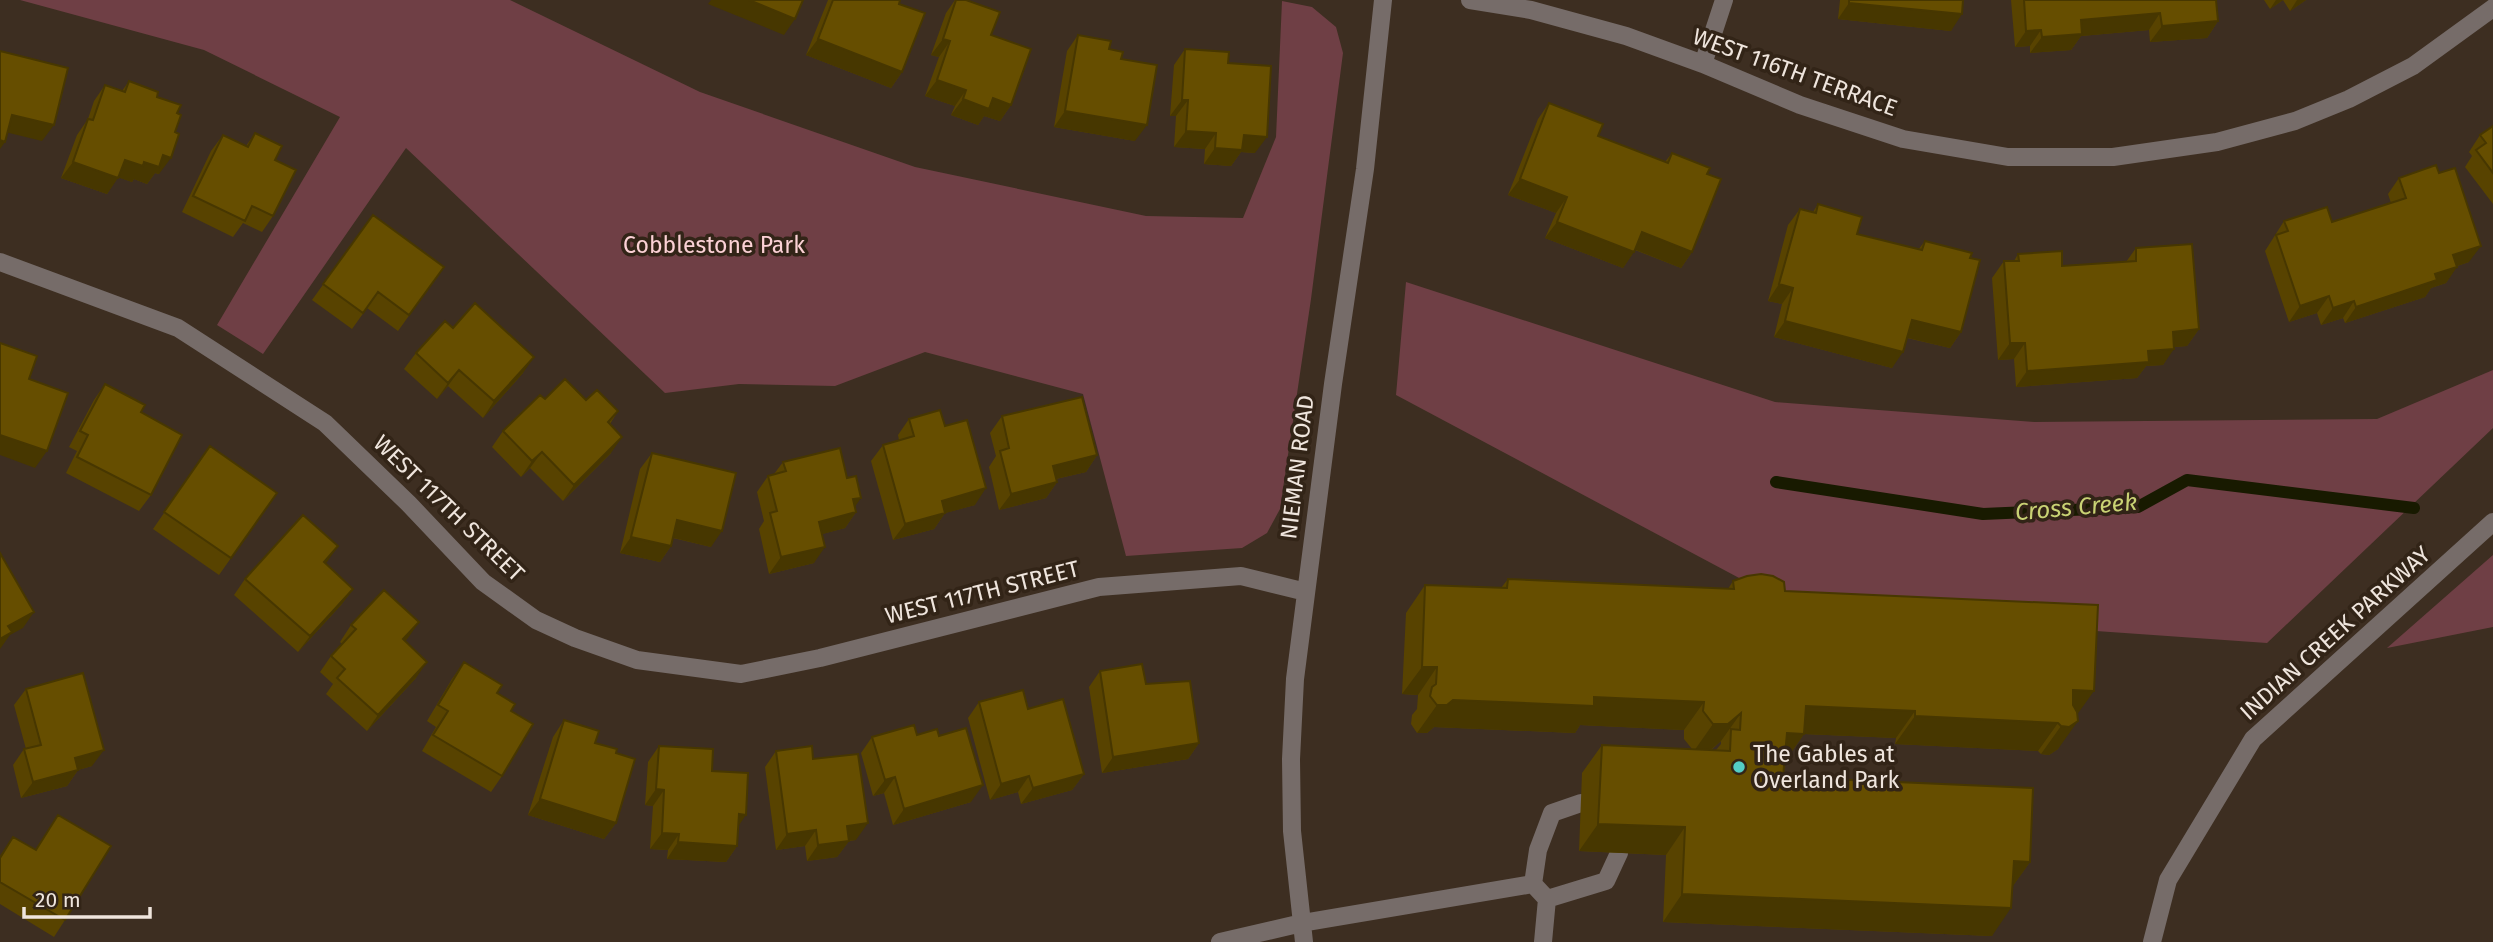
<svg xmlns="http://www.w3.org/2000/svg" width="2493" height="942" viewBox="0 0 2493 942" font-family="'Fira Sans',sans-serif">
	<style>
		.green { fill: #6f3f45 }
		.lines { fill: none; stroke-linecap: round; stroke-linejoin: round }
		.stream { stroke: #181a00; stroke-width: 12 }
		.minor { stroke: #766c69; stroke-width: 18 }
		.wall { fill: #584300; fill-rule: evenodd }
		.shaded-wall { fill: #473700 }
		.building { fill: #664e00; stroke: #473700; stroke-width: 2 }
		.poi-dot { fill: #54cdc6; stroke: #322417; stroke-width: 2.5 }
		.labels { text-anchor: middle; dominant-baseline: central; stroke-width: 7; stroke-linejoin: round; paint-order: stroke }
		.street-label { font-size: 23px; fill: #efe5dd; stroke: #322417 }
		.park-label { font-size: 23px; fill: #fbd1d5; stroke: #322417 }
		.poi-label { font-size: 23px; fill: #efe5dd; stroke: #322417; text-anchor: start }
		.water-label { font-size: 24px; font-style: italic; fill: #c9d274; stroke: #322417 }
	</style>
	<rect width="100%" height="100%" fill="#3d2e21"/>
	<path class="green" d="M20 0H510L700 92 915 167 1146 216 1243 218 1276 137 1282 1 1312 7 1336 27 1343 53 1311 299 1280 509 1267 533 1242 548 1126 556 1083 394 925 352 835 386 739 384 665 393 406 148 263 354 217 325 340 117 204 50Z
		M1406 282 1775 402 2034 422 2377 419 2493 370V428L2267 643 1799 610 1396 395Z
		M2493 555V627L2387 648Z"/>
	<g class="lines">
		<path class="stream" d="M1776 482 1983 514 2138 507 2187 480 2414 508"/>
		<path class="minor" d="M1470 0 1531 10 1626 36 1703 64 1800 105 1903 139 2008 157H2113L2217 142 2295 121 2349 99 2413 66 2493 8
			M1703 64 1724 0
			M0 262 178 328 325 423 409 504 483 582 536 620 575 638 637 660 741 674 820 658 1099 587 1241 576 1306 592
			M1533 884 1538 850 1552 813 1581 803
			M1547 899 1606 881 1619 853
			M1220 942 1302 923 1533 884 1547 899 1543 942
			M1304 942 1292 831 1291 759 1295 679 1333 384 1365 169 1383 0
			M2152 942 2168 880 2253 739 2493 522"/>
	</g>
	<path class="wall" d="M828 0H900L899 4 902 72 891 88 806 55Z
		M955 0H966L991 35 1011 105 1000 121 984 116 978 125 951 115 955 106 925 96 939 57 931 55 946 13Z
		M1840 0H1963L1951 31 1838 19Z
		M2011 0H2216L2218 21 2207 38 2150 42 2149 30 2081 36 2071 50 2030 53V46L2015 47Z
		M2264 0H2306L2290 11 2283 0 2270 9Z
		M1078 35 1109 49 1121 59 1135 141 1054 127 1067 51Z
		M1185 49 1228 63 1255 153 1241 152 1231 166 1204 164 1205 149 1174 147 1176 116H1170L1174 65Z
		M129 81 157 97 177 113 159 174 155 173 147 184 134 179 132 182 118 177 107 194 61 178 77 135 88 119 94 101 105 85 122 91Z
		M1549 103 1598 136 1665 162 1672 153 1707 174 1692 252 1681 268 1635 250 1623 268 1545 238 1556 213 1508 195 1538 119Z
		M2493 126V204L2465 167 2472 156 2469 152 2480 135Z
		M255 133 275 160 273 216 262 232 243 223 233 237 182 212 211 151 223 135 246 146Z
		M2399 178 2469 262 2457 266 2446 283 2431 288 2425 297 2345 323 2343 318 2321 325 2317 313 2289 322 2265 251 2284 221 2332 222 2391 203 2388 194Z
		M1818 204 1857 234 1918 250 1925 241 1970 258 1961 332 1950 348 1907 338 1892 368 1774 337 1782 304 1768 301 1788 225 1800 209 1813 212Z
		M373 215 444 267 398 331 367 308 352 329 312 300Z
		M2136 248 2199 329 2187 346 2174 347 2163 365 2146 366 2137 378 2016 387 2014 359 1998 360 1992 278 2004 261H2014L2018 254 2062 266 2126 262Z
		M453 328 523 373 483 418 448 386 437 399 404 369 416 353Z
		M105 384 141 412 151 495 139 511 66 473 77 451 69 447 94 400Z
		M545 399 618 411 610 424 611 453 563 501 530 468 521 477 492 447 503 431Z
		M1002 416 1097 455 1086 472 1056 479 1057 482 1046 498 999 510 989 467 996 456 990 433Z
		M909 419 945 426 975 505 945 513 934 529 893 540 871 461 883 445 899 440 898 435Z
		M210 446 277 493 219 575 153 529Z
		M652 453 711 547 673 538 671 546 660 562 620 553 640 469Z
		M783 462 855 507 856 512 845 528 822 534 814 563 769 574 759 529 764 521 757 492 768 476 774 474Z
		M325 564 353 589 341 605 298 652 234 595 245 579Z
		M1508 579 1728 589 1733 581 1785 591 2077 714 2058 749 2049 755 2041 754 2038 751 1895 744 1896 738 1804 734 1785 761 1783 777 2030 862 2012 887 1992 936 1663 922 1666 855 1579 851 1582 773 1602 745 1692 749 1684 739V730L1580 725 1575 733 1434 727 1427 733H1417L1411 724 1412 715 1417 709 1418 695 1402 694 1406 613 1425 585 1501 588ZM1721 741V744L1716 750H1711Z
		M419 622 405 641 416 678 367 731 326 694 333 684 320 672 331 656 342 644 340 642 351 625Z
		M464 662 497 693 511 711 502 776 491 792 422 751 436 727 427 721 452 679Z
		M1100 671 1146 684 1199 743 1188 759 1102 773 1089 687Z
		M26 689 92 766 78 770 67 786 21 798 13 765 24 749H26L14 705Z
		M979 702 1028 709 1084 774 1072 790 1021 804 1018 792 990 800 968 718Z
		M564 720 595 743 616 823 604 839 528 815 553 737Z
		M917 735 939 736 971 802 893 825 884 793 873 796 861 753 872 737Z
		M659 746 712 771 738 827 737 846 726 862 667 859 668 850 650 849 653 806 645 805 648 762Z
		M776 751 813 759 856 840 849 841 837 857 807 861 805 846 776 850 765 767Z
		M58 815 65 920 54 937 0 904V856L13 837 35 850Z"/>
	<path class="shaded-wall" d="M711 0H749L795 19 784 35 708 4Z
		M2276 0H2283L2270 9Z
		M2297 0H2306L2290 11Z
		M1849 3 1962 14 1951 31 1838 19Z
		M2160 13 2149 30 2081 36 2071 50 2030 53 2042 37 2081 20Z
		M2218 21 2207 38 2150 42 2162 26Z
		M2041 30 2030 46 2015 47 2026 31Z
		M818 39 902 72 891 88 806 55Z
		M943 39 950 41 939 57 931 55Z
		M937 80 966 90 955 106 925 96Z
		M993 98 1011 105 1000 121 984 116 978 125 951 115 963 99Z
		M1182 100H1188L1176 116H1170Z
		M1065 111 1147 125 1135 141 1054 127Z
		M12 115 54 125 42 141 1 131Z
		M1186 131 1216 133 1205 149 1174 147Z
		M1244 135 1267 137 1255 153 1241 152 1231 166 1204 164 1215 148Z
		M0 140 5 142 0 149Z
		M163 155 171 158 159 174 155 173 147 184 134 179 132 182 114 176 125 160Z
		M73 162 118 178 107 194 61 178Z
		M1520 179 1567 197 1556 213 1508 195Z
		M1557 222 1634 252 1623 268 1545 238Z
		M1642 232 1692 252 1681 268 1631 248Z
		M2481 246 2469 262 2442 271 2453 255Z
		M2457 267 2446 283 2431 288 2425 297 2345 323 2356 307 2435 274Z
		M1779 284 1793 288 1782 304 1768 301Z
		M2329 296 2317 313 2289 322 2300 306Z
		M2354 301 2343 318 2321 325 2333 308Z
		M1912 320 1961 332 1950 348 1900 336Z
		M1785 321 1903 352 1892 368 1774 337Z
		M2199 329 2187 346 2162 348 2173 332Z
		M2010 343H2025L2014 359 1998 360Z
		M2174 349 2163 365 2146 366 2137 378 2016 387 2027 371 2148 351Z
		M534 357 523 373 483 418 494 401Z
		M459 370 448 386 437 399 448 383Z
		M0 435 47 451 35 468 0 455Z
		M622 437 611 453 563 501 574 485Z
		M542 452 530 468 521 477 532 461Z
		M1097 455 1086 472 1042 482 1053 466Z
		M1057 482 1046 498 999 510 1011 494Z
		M986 488 975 505 931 517 942 501Z
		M861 498 850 514 856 512 845 528 808 538 819 522 853 499Z
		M945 513 934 529 893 540 905 524Z
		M677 520 722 531 711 547 666 536Z
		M631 537 671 546 660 562 620 553Z
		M338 546 327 562 312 579 324 562Z
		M825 547 814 563 769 574 781 557Z
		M353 589 341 605 298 652 310 636Z
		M34 612 23 628 10 635 0 649V638L8 626Z
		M419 622 408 638 392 656 403 639Z
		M427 662 416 678 367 731 378 715Z
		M1422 667H1437L1418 695 1402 694Z
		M2073 690 2094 691 2074 719 2054 718Z
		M1594 697 1704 702 1684 730 1580 725 1575 733 1434 727 1427 733H1417L1437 705 1453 700Z
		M1806 706 1915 711 1896 738 1804 734 1785 761H1767Z
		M1741 713 1721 741 1708 752 1694 751 1713 724Z
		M1915 716 2058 723 2038 751 1895 744Z
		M2078 721 2058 749 2049 755 2041 754 2061 726Z
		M1199 743 1188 759 1102 773 1113 757Z
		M104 750 92 766 78 770 67 786 21 798 33 782 75 758Z
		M1084 774 1072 790 1021 804 1033 788Z
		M1029 776 1018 792 990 800 1001 784Z
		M895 777 884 793 873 796 885 780Z
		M983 785 971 802 893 825 904 809Z
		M656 789 664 790 653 806 645 805Z
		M540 799 616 823 604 839 528 815Z
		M739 814 746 815 735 831Z
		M868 823 856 840 836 842 847 826Z
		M1598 824 1685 827 1666 855 1579 851Z
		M816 830 805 846 776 850 787 834Z
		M662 833 679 834 668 850 650 849Z
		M849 841 837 857 807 861 818 845Z
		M678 842 737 846 726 862 667 859Z
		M2014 861 2030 862 2010 890Z
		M1682 894 2011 908 1992 936 1663 922Z"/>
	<path class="building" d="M749 0H803L795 19Z
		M833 0H900L899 4 925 13 902 72 818 39Z
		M956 0H966L1000 12 991 35 1031 49 1011 105 993 98 989 109 963 99 966 90 937 80 950 41 943 39Z
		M1849 0H1963L1962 14 1849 3Z
		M2024 0H2216L2218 21 2162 26 2160 13 2081 20 2082 34 2042 37 2041 30 2026 31Z
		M1078 35 1111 41 1109 49 1123 52 1121 59 1157 65 1147 125 1065 111Z
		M1185 49 1229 52 1228 63 1271 66 1267 137 1244 135 1242 150 1215 148 1216 133 1186 131 1188 100H1182Z
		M0 51 68 68 54 125 12 115 5 142 0 140Z
		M129 81 158 92 157 97 181 105 177 113 181 115 175 132 179 134 171 158 163 155 159 167 144 162 143 166 125 160 118 178 73 162 88 119 93 120 105 85 125 92Z
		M1549 103 1603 124 1598 136 1668 163 1672 153 1710 168 1707 174 1721 179 1692 252 1642 232 1634 252 1557 222 1567 197 1520 179Z
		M2493 126V173L2476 150 2486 143 2480 135Z
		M255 133 282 146 275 160 296 170 273 216 252 206 245 221 193 196 223 135 248 147Z
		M2436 165 2439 173 2455 168 2481 246 2453 255 2457 267 2435 274 2437 280 2356 307 2354 301 2333 308 2329 296 2300 306 2276 235 2288 231 2284 221 2327 207 2332 222 2406 198 2399 178Z
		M1818 204 1862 217 1857 234 1922 250 1925 241 1972 253 1970 258 1980 260 1961 332 1912 320 1903 352 1785 321 1793 288 1779 284 1800 209 1816 213Z
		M373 215 444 267 409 315 378 292 363 313 323 284Z
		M2192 244 2199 329 2173 332 2174 349 2148 351 2149 362 2027 371 2025 343H2010L2004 261H2019L2018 254 2062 251V266L2136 261V248Z
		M475 303 534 357 494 401 459 370 448 383 416 353 445 321 453 328Z
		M0 343 37 356 29 379 68 393 47 451 0 435Z
		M565 379 586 400 597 390 618 411 608 422 622 437 574 485 542 452 532 461 503 431 540 395 545 399Z
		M105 384 145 405 141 412 182 435 151 495 77 457 88 435 80 431Z
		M1082 397 1097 455 1053 466 1057 482 1011 494 1000 451 1009 448 1002 416Z
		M940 410 945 426 967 420 986 488 942 501 945 513 905 524 883 445 914 436 909 419Z
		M210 446 277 493 231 558 164 512Z
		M840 448 847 478 856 476 861 498 853 499 856 512 819 522 825 547 781 557 770 513 777 511 768 476 786 471 783 462Z
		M652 453 736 473 722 531 677 520 671 546 631 537Z
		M303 515 338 546 324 562 353 589 310 636 245 579Z
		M0 553 34 612 8 626 12 632 0 639Z
		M1761 574 1773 576 1784 582 1785 591 2098 605 2094 691 2073 690V705L2077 712 2078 721 2069 727 2061 726 2058 723 1915 716V711L1806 706 1804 734 1787 733 1783 777 2033 788 2030 862 2014 861 2011 908 1682 894 1685 827 1598 824 1602 745 1730 751 1731 729 1740 730 1741 713 1728 724H1713L1703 711 1704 702 1594 697V706L1453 700 1447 705H1437L1430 696 1432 687 1436 684 1437 667H1422L1425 585 1507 588 1508 579 1734 589 1733 581 1747 576Z
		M384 590 419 622 403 639 427 662 378 715 337 678 345 669 331 656 356 629 351 625Z
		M464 662 502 685 497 693 515 704 511 711 533 724 502 776 433 735 448 711 438 705Z
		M1142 664 1146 684 1190 681 1199 743 1113 757 1100 671Z
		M83 673 104 750 75 758 78 770 33 782 24 749 41 745 26 689Z
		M1023 690 1028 709 1063 699 1084 774 1033 788 1029 776 1001 784 979 702Z
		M564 720 599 731 595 743 617 749 616 753 635 759 616 823 540 799Z
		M914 725 917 735 937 729 939 736 966 728 983 785 904 809 895 777 885 780 872 737Z
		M659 746 713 749 712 771 748 773 746 815 739 814 737 846 678 842 679 834 662 833 664 790 656 789Z
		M812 746 813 759 858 754 868 823 847 826 849 841 818 845 816 830 787 834 776 751Z
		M58 815 111 846 65 920 0 882V858L13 837 36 850Z"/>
	<circle class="poi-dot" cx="1739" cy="767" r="7"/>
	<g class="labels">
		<g class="street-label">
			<text transform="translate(1795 72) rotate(20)">WEST 116TH TERRACE</text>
			<text transform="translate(1297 467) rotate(-83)">NIEMAN ROAD</text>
			<text transform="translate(449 508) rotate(44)">WEST 117TH STREET</text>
			<text transform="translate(982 592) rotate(-14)">WEST 117TH STREET</text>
			<text transform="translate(2335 633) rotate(-42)">INDIAN CREEK PARKWAY</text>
		</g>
		<g class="park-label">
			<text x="714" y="245">Cobblestone Park</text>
		</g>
		<g class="poi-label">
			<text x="1753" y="754">The Gables at<tspan x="1753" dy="26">Overland Park</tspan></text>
		</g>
		<g class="water-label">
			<text transform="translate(2076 507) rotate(-5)">Cross Creek</text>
		</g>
	</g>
	<path d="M24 907v10h126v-10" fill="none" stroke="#efe5dd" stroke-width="3.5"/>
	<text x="35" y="907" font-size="21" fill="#efe5dd" stroke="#322417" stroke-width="5" paint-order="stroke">20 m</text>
</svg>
